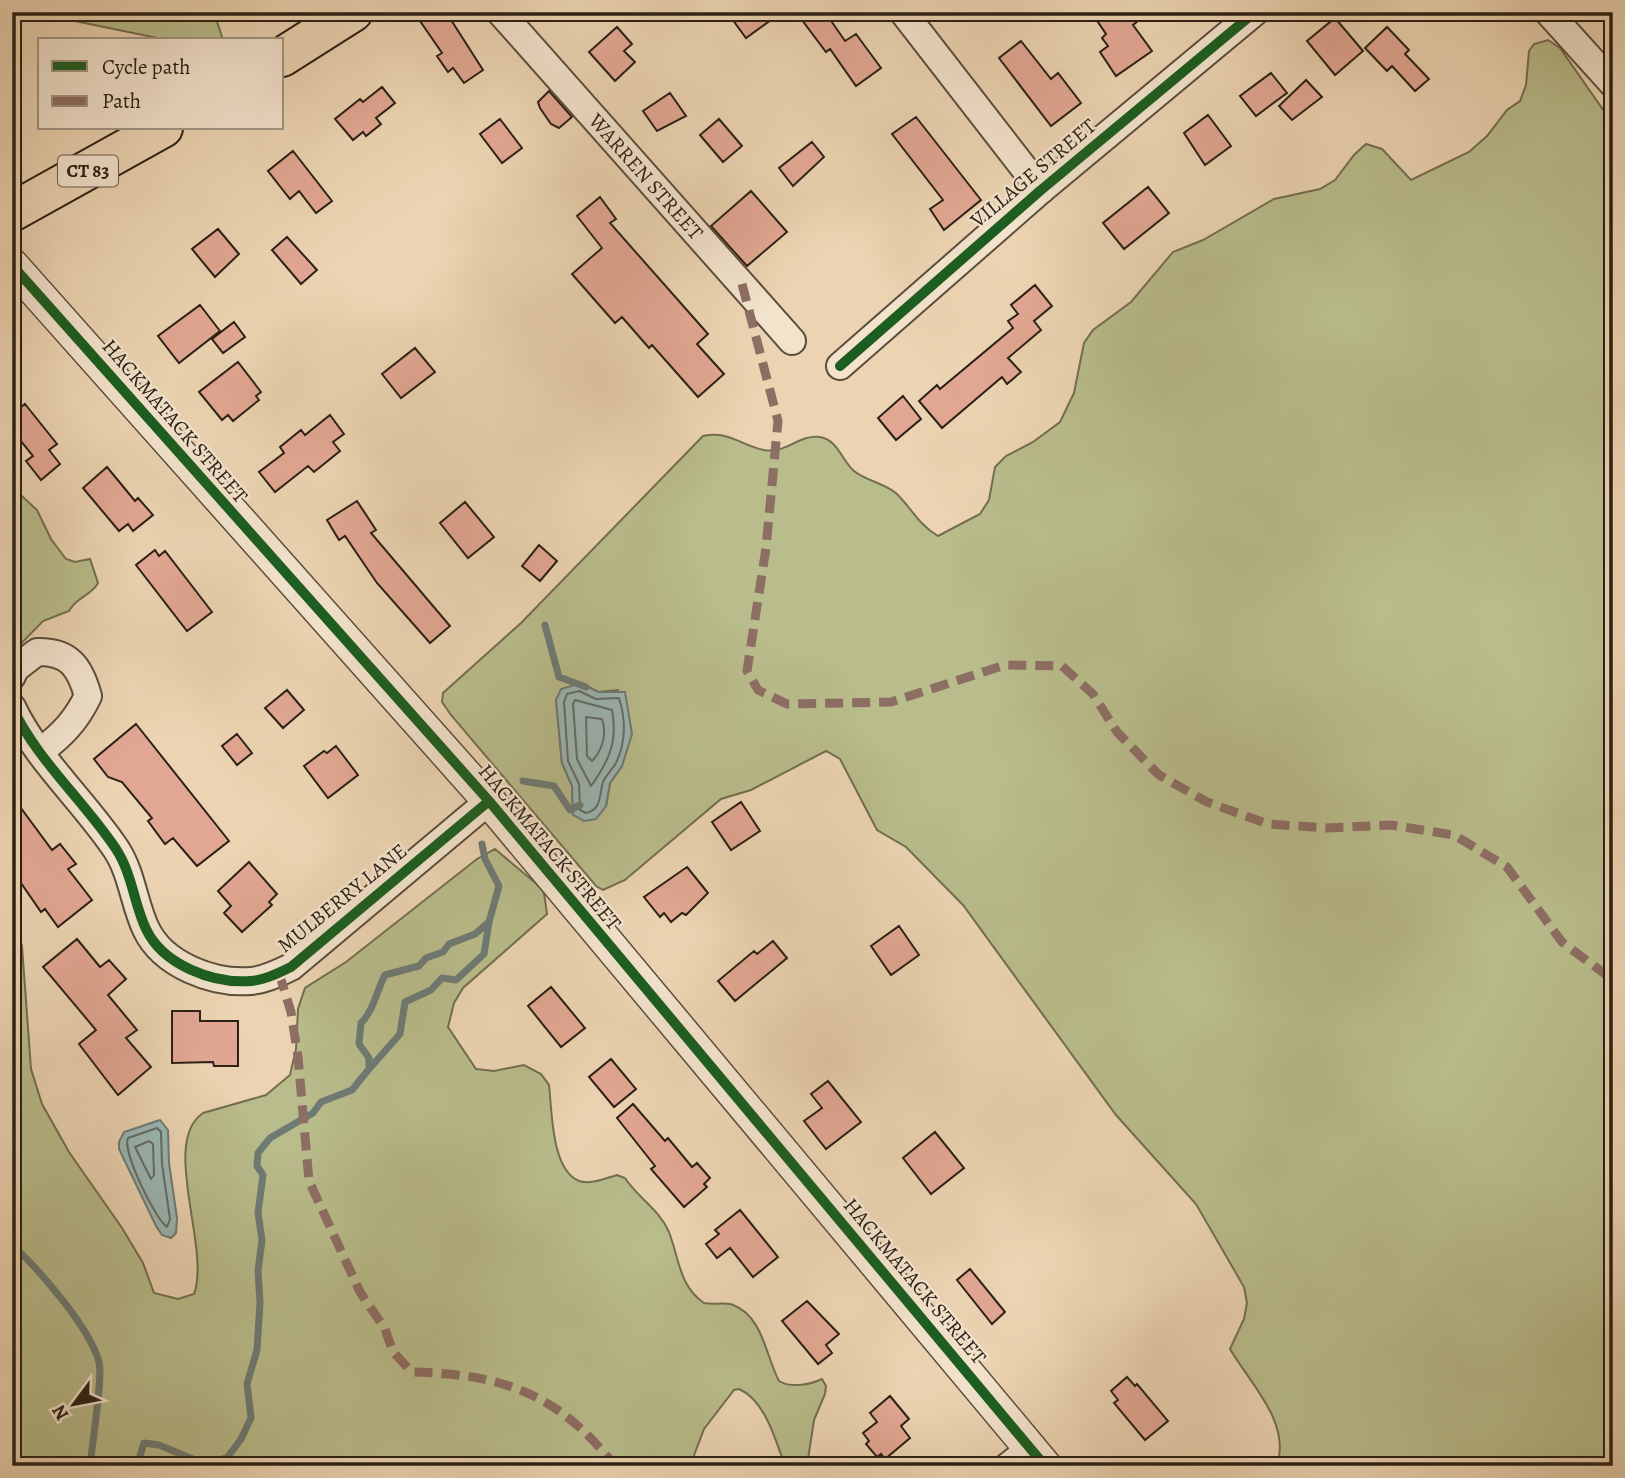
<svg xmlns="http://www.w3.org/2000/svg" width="1625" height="1478" viewBox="0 0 1625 1478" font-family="Alegreya,serif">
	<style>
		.green { fill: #b9bc8b; stroke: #726e50; stroke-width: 2; fill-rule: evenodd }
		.water { fill: #9bb7b5; stroke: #6e7b75; stroke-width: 2 }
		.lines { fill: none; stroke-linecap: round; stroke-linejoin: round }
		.shore { stroke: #636c66; stroke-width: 2 }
		.stream { stroke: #6e7b75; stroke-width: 7 }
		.building { fill: #e2a793; stroke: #2b2016; stroke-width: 2 }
		.minor-casing { stroke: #5b4d3d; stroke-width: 30 }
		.tertiary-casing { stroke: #5b4d3d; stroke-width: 35 }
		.primary-casing { stroke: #2b2016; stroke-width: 42 }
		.minor { stroke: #f3e3cd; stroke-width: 26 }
		.tertiary { stroke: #f3e3cd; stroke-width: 32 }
		.primary { stroke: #ecd4b2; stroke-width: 38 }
		.quiet { stroke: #8d6e63; stroke-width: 9; stroke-dasharray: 18 9; stroke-linecap: butt }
		.cycleway-casing { stroke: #f3e3cd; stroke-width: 15 }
		.cycleway { stroke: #1b5e20; stroke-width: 10 }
		.labels { text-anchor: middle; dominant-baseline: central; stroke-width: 5; stroke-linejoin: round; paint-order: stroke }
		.shield { fill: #f3e3cd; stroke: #675a4d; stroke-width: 2 }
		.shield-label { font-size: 19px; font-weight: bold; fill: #2b2016 }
		.street-label { font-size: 21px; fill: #2b2016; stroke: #f3e3cd }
	</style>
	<rect width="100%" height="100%" fill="#ecd4b2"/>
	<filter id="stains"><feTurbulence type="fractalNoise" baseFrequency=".00286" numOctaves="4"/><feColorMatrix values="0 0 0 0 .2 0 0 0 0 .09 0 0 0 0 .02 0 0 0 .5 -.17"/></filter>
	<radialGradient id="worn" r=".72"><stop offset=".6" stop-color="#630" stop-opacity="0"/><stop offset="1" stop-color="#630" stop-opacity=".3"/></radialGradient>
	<path class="green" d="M48 12H214L223 40H167L51 16Z
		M1548 40 1560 48 1613 124V1466H1277C1291 1422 1251 1385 1230 1349L1244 1319 1247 1303 1244 1287 1196 1204 1116 1115 963 905 906 847 877 830 840 759 826 751 751 790 721 799 625 880 603 890 596 886 451 715 442 702 443 693 521 623 703 436C728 430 740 445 764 450 786 454 799 434 820 437 838 440 842 461 854 471 866 481 885 483 897 494 912 509 919 525 938 536L980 514 989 500 995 467 1006 456 1033 442 1060 422 1074 393 1084 343 1093 330 1131 302 1173 252 1203 240 1274 199 1320 189 1335 180 1354 155 1366 144 1382 149 1411 180 1469 152 1487 136 1507 110 1520 101 1526 85 1529 51 1534 44ZM581 683 598 692 618 690 622 766 610 783 606 806 573 815 572 786 562 763 556 700Z
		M12 487 37 510 51 539 66 559 75 562 90 559 98 583C91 596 76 597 69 611L43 621 12 653Z
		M495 849 539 886 544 893 547 914 463 988 454 1003 448 1027 476 1069 494 1071 524 1065 541 1074 549 1085C552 1109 551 1170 579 1181 591 1185 606 1178 617 1175L625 1178C638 1198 659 1209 669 1232 679 1258 679 1286 704 1303 713 1305 725 1302 733 1305 763 1316 766 1357 779 1381 790 1388 810 1385 822 1379L826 1386 825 1394 814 1420 807 1466H785C776 1441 765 1400 739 1389L734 1390 704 1429 690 1466H25L12 1439V918L22 946 31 1069 42 1104 69 1152 122 1228 143 1263 154 1293 178 1299 194 1294C211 1248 160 1142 203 1113L266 1095 290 1075 296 1049 298 1009 305 988 346 962 477 859Z"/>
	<path class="water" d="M581 683 598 692H625L632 734 622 766 610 783 606 806 596 819 584 821 573 815 572 786 562 763 556 700 561 689Z
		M160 1120 168 1130 169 1163 177 1218 176 1233 171 1238 162 1235 156 1226 119 1149V1142L124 1132Z"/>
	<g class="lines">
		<path class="shore" d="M579 691 596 699 619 698C626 720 626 742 616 763 612 770 606 775 603 782 599 794 602 810 586 813L580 810 579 784 568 761 564 702 567 694Z
			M575 700 612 710C618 741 609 761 591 786L577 759 573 704Z
			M586 717 602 719C607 733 603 750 592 761L587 756Z
			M157 1128 161 1132 162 1164 170 1219 167 1227C155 1219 122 1151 128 1138Z
			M149 1141 153 1144 154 1175 151 1179 135 1147Z"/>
		<path class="stream" d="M545 625 559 677 586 687
			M523 781 554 786 570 810 580 805
			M369 1069 400 1034 405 1002 431 990 442 978 456 980 484 954 489 922
			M12 1245C39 1269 90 1328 99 1362 103 1377 92 1445 90 1466
			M145 1466 140 1456 144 1443 159 1445 195 1460 211 1462 227 1458 241 1439 251 1418 247 1384 257 1350 260 1303 258 1271 262 1240 258 1213 263 1175 257 1166 258 1153 270 1138 313 1113 321 1102 352 1090 369 1069V1058L359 1044 361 1023C374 1010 376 992 385 975L419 966 426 958 443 952 449 944 475 934 489 922 499 886 485 859 482 844"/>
	</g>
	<path class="building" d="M432 12H446L483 70 464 83 453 68 448 72 437 56 442 53 420 21Z
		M727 12H782L746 38Z
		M796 12H825L845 41 856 34 881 68 856 86 830 49 826 52Z
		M1091 12H1149L1133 25 1152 51 1116 76 1100 52 1108 46 1102 38 1106 34Z
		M1335 18 1363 51 1335 75 1307 41Z
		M617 27 632 44 624 51 635 62 615 81 589 52Z
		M1387 27 1409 50 1405 54 1429 79 1415 91 1392 66 1387 71 1365 48Z
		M1021 41 1051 79 1058 73 1081 103 1051 126 999 58Z
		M1271 73 1287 93 1256 116 1240 96Z
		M1306 80 1322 97 1292 120 1279 106Z
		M382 87 395 103 376 118 381 124 366 136 363 132 353 140 335 119 360 99 363 102Z
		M549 91 572 117 559 128 551 124 540 108 538 102Z
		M670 93 686 116 657 131 643 111Z
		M1208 115 1231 146 1205 165 1184 133Z
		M916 117 981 200 944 230 930 209 943 200 892 134Z
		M500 119 522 148 502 163 480 134Z
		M719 119 742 146 723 162 700 135Z
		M812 142 824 157 793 186 779 168Z
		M293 151 332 201 316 213 299 191 290 199 268 171Z
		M1148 187 1169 213 1124 249 1103 223Z
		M751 191 787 232 747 266 711 226Z
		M600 197 616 219 610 223 708 334 697 344 724 374 698 397 652 345 649 348 622 317 615 323 572 274 602 248 577 216Z
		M218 229 239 254 215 277 192 249Z
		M287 237 317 270 301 284 272 250Z
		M1035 285 1052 306 1034 321 1041 330 1008 358 1021 372 1007 384 1002 377 942 428 919 401 937 385 940 389 1013 328 1008 321 1018 314 1011 305Z
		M200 305 220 331 179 363 158 336Z
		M234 322 245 337 223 353 212 339Z
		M415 348 435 372 401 398 382 374Z
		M238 362 261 392 256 396 259 400 233 421 228 415 222 420 199 392Z
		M903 396 921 419 896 440 878 418Z
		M25 404 57 444 49 450 60 464 41 480 26 461 33 456 12 430V414Z
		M330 415 344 434 333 442 340 451 314 472 308 466 275 492 259 472 284 453 280 447 301 430 305 435Z
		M107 467 135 501 138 498 153 515 133 531 128 524 119 531 83 488Z
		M357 501 376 530 371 533 450 626 430 643 377 583 345 536 339 540 327 520Z
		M465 502 494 537 468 558 440 523Z
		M539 545 557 561 540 581 522 566Z
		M155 550 159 556 165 551 212 612 187 631 136 565Z
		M287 690 304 710 283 728 265 708Z
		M136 724 229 841 197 866 173 838 165 844 148 821 152 818 122 782 108 777 94 759Z
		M237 734 252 753 237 765 222 746Z
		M336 746 358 775 328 798 304 766 324 751 327 753Z
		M12 796 52 850 60 844 76 864 68 869 92 900 58 927 45 909 41 912 12 870Z
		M741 802 760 831 731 850 712 822Z
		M249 862 277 894 269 902 272 905 242 932 224 913 231 906 218 891Z
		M687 867 708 893 686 915 682 913 671 922 664 913 660 917 644 897Z
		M899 926 919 955 891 975 871 946Z
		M77 939 100 967 109 960 126 979 108 995 137 1030 126 1038 151 1067 118 1095 79 1044 96 1030 43 967Z
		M773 941 787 958 735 1001 718 981 754 951 757 954Z
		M551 987 585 1028 561 1047 528 1006Z
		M172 1011H200V1021H238V1066H214L213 1062 172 1063Z
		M611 1059 636 1089 614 1107 589 1077Z
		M828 1081 861 1122 826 1149 804 1121 822 1108 811 1094Z
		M633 1104 665 1141 668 1138 692 1167 697 1163 710 1178 704 1184 707 1187 684 1207 651 1169 655 1166 617 1118Z
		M935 1132 964 1168 931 1194 903 1158Z
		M740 1210 778 1257 753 1277 730 1248 717 1258 706 1244 719 1234 715 1230Z
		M970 1269 1005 1312 992 1324 957 1280Z
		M807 1301 839 1334 826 1345 832 1353 818 1364 782 1321Z
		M1127 1377 1135 1386 1137 1384 1168 1421 1145 1440 1114 1403 1118 1400 1111 1391Z
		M890 1396 909 1419 901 1426 910 1438 885 1459 881 1454 877 1457 866 1444 869 1441 863 1433 877 1422 870 1413Z"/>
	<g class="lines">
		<g class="minor-casing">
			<g id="minor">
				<path id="s1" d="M500 12 792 341"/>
				<path d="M903 12 1041 190"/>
				<path d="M1548 12 1613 84"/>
				<path d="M840 366 1041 190 1255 12"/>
				<path d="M12 676 15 669 37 652C69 651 80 667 88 696 76 721 62 735 41 751"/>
				<path d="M12 707C37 760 84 801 116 849 132 873 134 904 146 929 163 965 213 984 251 981 265 980 278 973 291 967L489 801"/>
				<path d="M1008 1466 1030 1449"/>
			</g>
		</g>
		<g class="tertiary-casing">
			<path id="tertiary" d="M12 265 489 801 1045 1466"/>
		</g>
		<g class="primary-casing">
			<path id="primary" d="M282 57 353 12
				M12 212 163 128"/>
		</g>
		<use href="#minor" class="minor"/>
		<use href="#tertiary" class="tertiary"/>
		<use href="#primary" class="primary"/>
		<path class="quiet" d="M742 284 778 421 766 548 747 671 758 690 787 704 891 702 1005 665 1062 666 1093 694 1117 732 1159 775 1207 802 1268 824 1327 828 1391 825 1454 835 1507 867 1562 942 1613 980
			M279 973 291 1012 298 1057 309 1181 360 1292 385 1329 393 1352 412 1372C502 1374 558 1393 615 1466"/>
		<g class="cycleway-casing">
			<path id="cycleway" d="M12 265 489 801 1045 1466
				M840 366 1041 190 1255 12
				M12 707C37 760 84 801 116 849 132 873 134 904 146 929 163 965 213 984 251 981 265 980 278 973 291 967L489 801"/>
		</g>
		<use href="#cycleway" class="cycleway"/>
	</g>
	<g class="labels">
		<rect class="shield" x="58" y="155.5" width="60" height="31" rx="5"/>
		<g class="shield-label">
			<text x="88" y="171">CT 83</text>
		</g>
		<g class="street-label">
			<text transform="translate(1033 173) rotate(-40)">VILLAGE STREET</text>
			<text stroke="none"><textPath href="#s1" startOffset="220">WARREN STREET</textPath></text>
			<text transform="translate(175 421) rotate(49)">HACKMATACK STREET</text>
			<text transform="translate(550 847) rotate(50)">HACKMATACK STREET</text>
			<text transform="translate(342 898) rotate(-39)">MULBERRY LANE</text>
			<text transform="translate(915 1281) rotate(50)">HACKMATACK STREET</text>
		</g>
	</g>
	<rect width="1625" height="1478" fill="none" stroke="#ecd4b2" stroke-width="42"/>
	<rect x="14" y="14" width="1597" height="1450" fill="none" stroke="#2b2016" stroke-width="3.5"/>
	<rect x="21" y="21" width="1583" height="1436" fill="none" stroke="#2b2016" stroke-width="2"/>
	<rect x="38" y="38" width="245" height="91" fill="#f3e3cd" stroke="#a39584" stroke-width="2"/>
	<rect x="52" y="61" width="35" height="10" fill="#1b5e20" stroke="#a39584" stroke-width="2"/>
	<text x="102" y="74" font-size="21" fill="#2b2016">Cycle path</text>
	<rect x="52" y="96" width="35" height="10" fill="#8d6e63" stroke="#a39584" stroke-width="2"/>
	<text x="102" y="108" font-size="21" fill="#2b2016">Path</text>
	<g transform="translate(74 1404) rotate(238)" stroke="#f3e3cd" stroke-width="5" paint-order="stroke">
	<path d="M0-5L12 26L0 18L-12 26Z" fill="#2b2016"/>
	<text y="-10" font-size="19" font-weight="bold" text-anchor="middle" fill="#2b2016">N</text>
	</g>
	<rect width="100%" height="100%" filter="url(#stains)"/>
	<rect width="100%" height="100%" fill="url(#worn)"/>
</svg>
